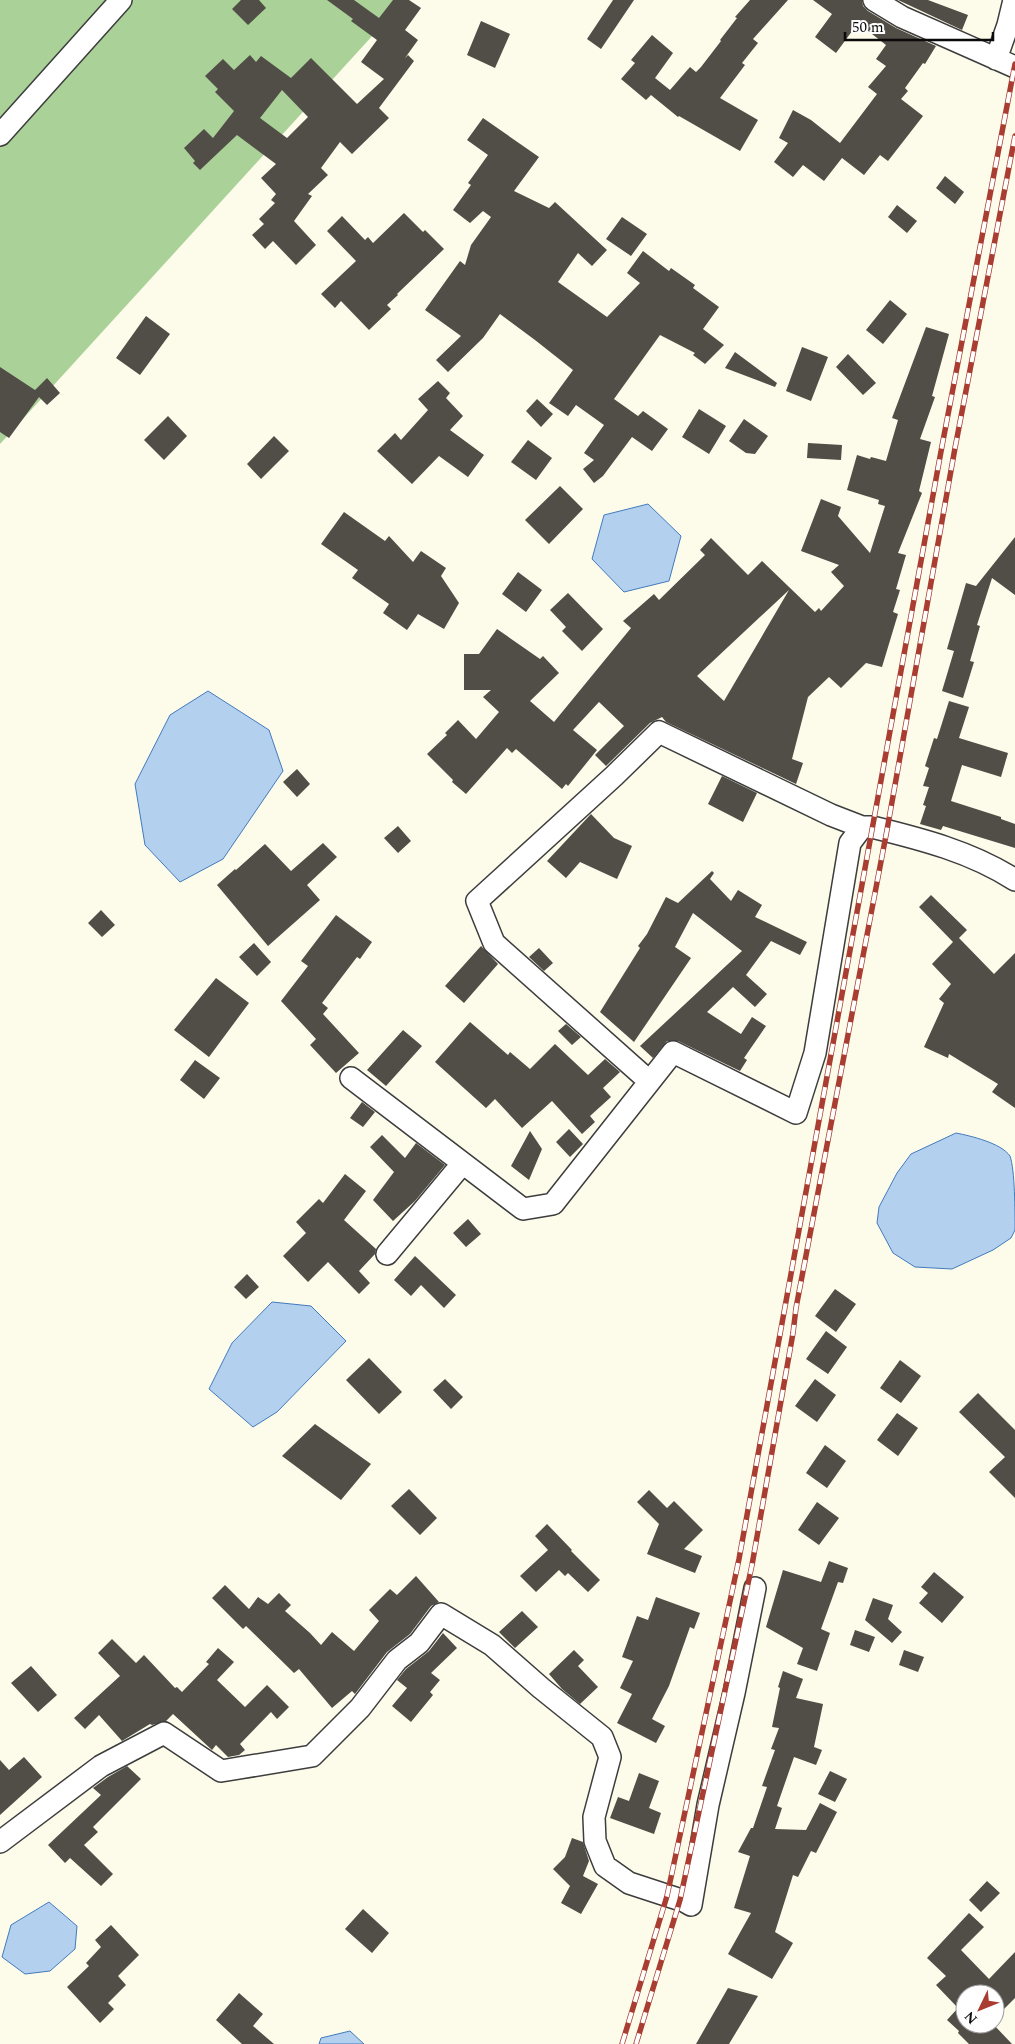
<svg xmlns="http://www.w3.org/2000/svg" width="1015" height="2044" viewBox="0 0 1015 2044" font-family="Spectral,serif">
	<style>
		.forest { fill: #aad198 }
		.water { fill: #b3d0ee; stroke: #427bbd }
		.building { fill: #514d47; fill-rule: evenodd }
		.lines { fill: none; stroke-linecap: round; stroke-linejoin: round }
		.street-casing { stroke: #3d3d3d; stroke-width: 24 }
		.street { stroke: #fff; stroke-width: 21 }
		.rail-casing { stroke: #a93d32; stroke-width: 5.5 }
		.rail { stroke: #fff; stroke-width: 4; stroke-dasharray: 11; stroke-linecap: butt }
	</style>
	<rect width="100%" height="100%" fill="#fdfbe9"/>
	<path class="forest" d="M0 0H405L0 444Z"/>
	<path class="water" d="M648 504 681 536 669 581 624 592 592 559 604 515Z
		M208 691 269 730 283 771 223 859 180 882 145 845 135 784 170 715Z
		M956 1133C971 1136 1001 1143 1010 1156 1015 1170 1015 1212 1015 1230L1011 1238 993 1250 952 1269 915 1267 893 1253 877 1223 879 1207 897 1173 911 1154Z
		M272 1302 311 1306 346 1341 277 1412 253 1427 209 1389 232 1343Z
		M49 1902 77 1926 75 1949 50 1971 25 1974 2 1957 11 1925Z
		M350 2031 364 2044H319L321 2038Z"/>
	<path class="building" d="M241 0H259L266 8 248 25 232 9Z
		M327 0H354L379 18 393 0H409L421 8 405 30 418 40 405 58 408 55 414 61 379 108 389 118 352 154 340 142 321 168 328 175 308 194 312 196 294 221 316 245 296 265 273 241 265 249 252 235 264 224 259 219 275 203 271 200 276 194 261 178 276 164 237 135 200 170 193 163 195 161 184 148 204 129 213 138 234 111 215 92 218 89 205 76 223 59 234 70 250 55 256 62 261 56 291 78 311 58 357 104 384 79 361 62 377 40 351 21 353 19ZM282 90 308 117 287 138 260 118Z
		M613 0H634L601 49 587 39Z
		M750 0H788L753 39 758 43 742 63 745 65 720 98 758 120 740 151 679 116 678 117 651 95 646 100 621 79 635 63 631 60 652 35 673 53 655 78 670 90 690 67 696 72 701 67 721 41 720 40 737 18 735 17Z
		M813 0H862L863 6 868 11 896 28 936 46 925 64 923 63 905 88 908 91 901 99 923 116 888 161 880 155 864 175 842 158 824 181 803 165 793 177 774 162 788 143 779 138 793 110 811 120 840 143 877 94 868 87 886 66 876 59 886 45 858 23 836 53 815 37 832 14Z
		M898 0H928L968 15 962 30Z
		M481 21 510 34 495 68 467 55Z
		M483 118 539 157 514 191 549 208 555 202 607 250 592 266 578 253 558 282 607 317 640 283 627 273 643 251 669 271 671 268 695 285 693 288 719 307 703 329 724 345 705 364 693 355 695 353 660 335 614 399 638 416 643 411 668 429 652 451 632 437 603 476 594 483 583 469 594 460 584 453 604 425 576 405 568 416 549 403 573 370 535 340 500 314 483 338 448 372 436 360 461 336 425 310 460 261 465 265 471 245 491 217 483 211 470 223 453 210 471 185 468 183 488 155 467 140Z
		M945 176 964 192 955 204 936 188Z
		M897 205 917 221 907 233 888 217Z
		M404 213 423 232 425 230 444 249 397 294 398 295 387 305 391 309 369 330 341 301 335 308 321 294 356 261 327 231 342 216 365 240 368 237 373 243Z
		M622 217 647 234 631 256 606 239Z
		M890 300 907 314 883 344 866 330Z
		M146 316 170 334 140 375 116 358Z
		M926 327 949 334 932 396 935 397 920 439 931 442 919 491 922 493 898 553 906 555 896 589 900 590 893 612 898 614 882 667 866 663 841 688 829 677 808 697 792 759 803 763 796 784 666 722 662 717 650 723 606 766 595 755 624 726 599 702 573 730 597 750 568 786 566 784 562 789 516 749 512 753 507 748 466 794 452 782 453 780 427 754 447 735 445 733 458 720 476 739 499 712 483 697 491 690H464V654H479L497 629 540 659 543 656 559 673 530 701 554 722 631 628 623 621 654 594 659 600 705 555 700 550 711 538 748 575 762 561 815 612 819 608 821 611 844 586 831 572 839 565 801 551 821 499 841 507 838 516 870 553 885 506 878 504 879 500 847 490 857 455 870 459 871 457 886 461 898 420 892 418ZM789 590 724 701 697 676Z
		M802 347 828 357 811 401 786 391Z
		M735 352 777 383 775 387 725 368Z
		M848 354 876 383 863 395 836 367Z
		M0 367 35 390 47 378 60 393 47 405 39 397 9 438 0 432Z
		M438 381 450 393 446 398 463 416 450 430 484 455 468 477 439 456 412 484 377 451 395 433 401 440 428 410 418 399Z
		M537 399 553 414 541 427 526 411Z
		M699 409 726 426 709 454 682 437Z
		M168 416 187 436 164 460 144 440Z
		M744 419 768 436 755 454 746 453 729 441Z
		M274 436 289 451 261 479 247 464Z
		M528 440 552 458 536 480 511 462Z
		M808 443 842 445 841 460 807 458Z
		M560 486 583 509 549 544 525 520Z
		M344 512 385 541 389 536 413 562 421 551 446 568 441 576 459 603 444 629 418 614 407 630 383 613 389 604 352 578 358 570 321 544Z
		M1015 537V595L992 578 977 625 980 626 970 661 974 662 963 698 942 691 954 651 947 649 966 583 976 586Z
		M518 572 542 590 526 612 502 594Z
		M568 593 603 629 582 651 562 631 566 627 550 610Z
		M949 701 969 707 959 738 1008 753 1001 777 962 765 951 801 1001 817V819L1015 824V848L943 826 941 830 920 824 926 806 923 805 929 787 923 786 929 768 925 766 934 738 937 739Z
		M297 769 310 784 297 797 283 782Z
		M722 776 757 793 743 822 708 804Z
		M591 814 614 838 632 846 617 879 580 862 566 878 547 861Z
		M398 826 411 841 398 853 384 838Z
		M323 843 337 857 307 885 320 900 268 946 217 885 235 869 236 870 265 844 291 871Z
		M712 871 714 873 710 879 731 901 738 890 762 905 755 917 807 942 800 955 771 941 746 975 767 994 755 1007 733 987 707 1012 741 1034 752 1017 766 1026 744 1058 747 1060 740 1071 678 1041H667L653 1058 640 1046 742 951 693 913 675 947 691 958 634 1042 600 1012 640 948 638 946 647 934 666 897 678 903Z
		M931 895 967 930 959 938 994 974 1015 953V1108L992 1092 998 1084 949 1054 948 1058 924 1047 944 1003 939 999 951 984 932 964 953 942 919 907Z
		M101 910 115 925 102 937 88 923Z
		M336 915 372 942 360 959 357 957 322 1003 328 1008 323 1014 359 1053 336 1073 310 1045 316 1039 281 1001 308 966 301 961Z
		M254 943 271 962 257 976 239 957Z
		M481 946 498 964 464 1003 445 986Z
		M539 948 553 963 544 971 529 957Z
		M216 978 249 1003 209 1057 174 1030Z
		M470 1022 508 1055 510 1052 530 1069 555 1044 588 1075 605 1059 620 1072 603 1088 611 1097 590 1116 595 1122 582 1134 552 1101 522 1128 495 1099 486 1108 435 1062Z
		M566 1024 581 1037 572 1045 558 1031Z
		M403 1030 422 1046 386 1086 367 1070Z
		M195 1060 220 1078 204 1099 180 1080Z
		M362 1102 375 1112 363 1127 350 1118Z
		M569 1129 583 1144 570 1157 556 1142Z
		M530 1131 542 1149 529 1180 511 1166Z
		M382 1135 405 1158 416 1143 445 1165 415 1201 393 1221 373 1200 394 1172 370 1147Z
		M345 1174 366 1191 344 1220 376 1249 375 1254 359 1271 370 1283 359 1294 328 1262 308 1282 283 1256 306 1233 296 1222 319 1199 323 1203Z
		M468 1219 481 1234 466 1247 453 1233Z
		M415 1256 456 1295 444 1308 421 1285 411 1296 394 1280Z
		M247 1274 259 1287 246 1299 234 1287Z
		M835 1289 856 1304 836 1332 815 1316Z
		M826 1331 847 1347 828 1374 806 1359Z
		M369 1358 402 1392 379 1414 346 1380Z
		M900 1360 921 1376 901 1403 880 1388Z
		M445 1379 463 1397 451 1409 433 1390Z
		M815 1379 836 1395 817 1422 795 1406Z
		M978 1393 1015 1430V1498L989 1472 1005 1457 959 1412Z
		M897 1413 918 1428 898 1456 877 1440Z
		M315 1424 371 1464 341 1500 282 1456Z
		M825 1445 846 1461 827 1488 806 1473Z
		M409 1489 437 1518 420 1535 391 1506Z
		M649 1490 667 1508 674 1501 703 1530 684 1549 702 1556 695 1573 647 1554 659 1524 637 1502Z
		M817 1502 839 1518 819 1545 798 1530Z
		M547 1524 572 1550 571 1551 600 1580 588 1592 568 1573 565 1576 559 1570 536 1592 520 1576 548 1550 535 1536Z
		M829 1561 848 1568 843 1583 838 1582 821 1629 830 1633 817 1671 797 1664 803 1648 766 1627 783 1570 821 1582Z
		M934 1572 964 1597 942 1623 919 1603 928 1593 921 1587Z
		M416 1576 439 1602 431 1606 410 1634 387 1652 355 1694 352 1691 332 1708 299 1669 294 1673 246 1626 243 1629 212 1598 225 1585 249 1609 258 1597 268 1604 279 1593 291 1605 285 1611 310 1633 321 1645 332 1632 354 1651 379 1621 369 1610 390 1589 397 1595Z
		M656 1597 700 1613 694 1629 690 1627 669 1686 652 1719 665 1726 656 1743 617 1723 632 1694 620 1688 633 1661 622 1657 637 1616 648 1620Z
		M873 1598 893 1605 888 1619 902 1632 892 1643 865 1620Z
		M522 1611 538 1627 515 1648 499 1632Z
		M855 1630 875 1637 869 1652 850 1645Z
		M443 1633 457 1648 431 1673 440 1680 430 1692 433 1695 411 1722 392 1706 407 1688 397 1680 406 1669 429 1651Z
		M112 1639 136 1663 144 1655 175 1688 177 1687 182 1692 209 1664 206 1662 218 1648 234 1662 217 1680 245 1707 267 1685 289 1707 277 1719 271 1712 240 1744 245 1750 239 1755 228 1757 216 1745 212 1750 173 1714 166 1721 152 1725 150 1724 122 1741 99 1715 85 1729 74 1718 120 1676 98 1653Z
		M574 1650 584 1660 578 1666 598 1687 580 1704 562 1689 549 1674Z
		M904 1650 924 1657 918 1672 899 1665Z
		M31 1666 57 1695 38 1712 11 1683Z
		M783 1671 803 1679 796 1698 823 1704 814 1747 822 1750 816 1765 794 1757 777 1806 782 1808 775 1829 806 1830 820 1803 837 1812 816 1853 811 1851 798 1877 793 1875 775 1932 793 1943 772 1979 728 1954 751 1913 734 1908 750 1856 738 1852 751 1828H753L767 1787 762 1786 775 1750 771 1749 779 1728 772 1727 780 1688 778 1687Z
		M24 1757 42 1777 0 1815V1760L9 1770Z
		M127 1766 141 1779 93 1827 98 1832 84 1845 113 1874 101 1886 70 1858 65 1863 48 1845 101 1795 93 1788 108 1777Z
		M830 1771 847 1779 835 1802 818 1794Z
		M639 1773 659 1781 649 1808 661 1813 654 1834 610 1818 618 1797 629 1801Z
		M572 1838 583 1842 589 1861 583 1876 598 1884 581 1914 561 1903 570 1886 553 1869 565 1857Z
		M987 1881 1000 1893 981 1912 969 1900Z
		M363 1909 389 1933 372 1953 345 1929Z
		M969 1913 984 1927 961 1950 989 1979 1015 1952V1998L995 2018V1994H965V2025L993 2024 1012 2044H969L958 2033 959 2031 947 2020 958 2008 936 1985 946 1976 927 1958Z
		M111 1925 139 1955 118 1976 126 1985 108 2003 114 2009 100 2023 67 1987 89 1966 86 1963 101 1947 95 1940Z
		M728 1988 758 1996 729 2044H696Z
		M239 1993 263 2014 253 2026 274 2044H242L216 2020Z"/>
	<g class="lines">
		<g class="street-casing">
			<path id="street" d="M874 0 902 17 1015 67
				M996 59 1008 25 1014 0
				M0 135 121 0
				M351 1078 523 1209 553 1204 673 1052 796 1113 815 1053 850 843 862 827H872C921 839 972 852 1015 880
				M649 1081 494 943 477 901 614 776 659 732 831 815 862 827
				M387 1254 462 1164
				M0 1842 101 1766 164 1733 221 1771 312 1756 360 1708 397 1660 419 1643 441 1614 492 1645 541 1688 602 1737 610 1757 594 1817 595 1841 605 1866 629 1883 684 1901 691 1905 708 1805 734 1693 755 1588"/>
		</g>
		<use href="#street" class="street"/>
		<g class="rail-casing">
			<path id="rail" d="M622 2044 667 1896 739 1559 942 446 1015 64
				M636 2044 680 1900 752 1565 793 1333 796 1308 887 830 955 448 1015 136"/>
		</g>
		<use href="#rail" class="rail"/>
	</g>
	<g transform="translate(980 2009) rotate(227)"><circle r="24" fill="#ffffff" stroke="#9d9d9d"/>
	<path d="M0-4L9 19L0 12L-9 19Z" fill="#a93d32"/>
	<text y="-8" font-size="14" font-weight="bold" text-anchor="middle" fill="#0a0a0a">N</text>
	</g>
	<path d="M845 32v8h148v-8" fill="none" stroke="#0a0a0a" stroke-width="2.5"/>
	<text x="852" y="32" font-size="15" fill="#0a0a0a" stroke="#ffffff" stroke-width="4" paint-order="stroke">50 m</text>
</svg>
